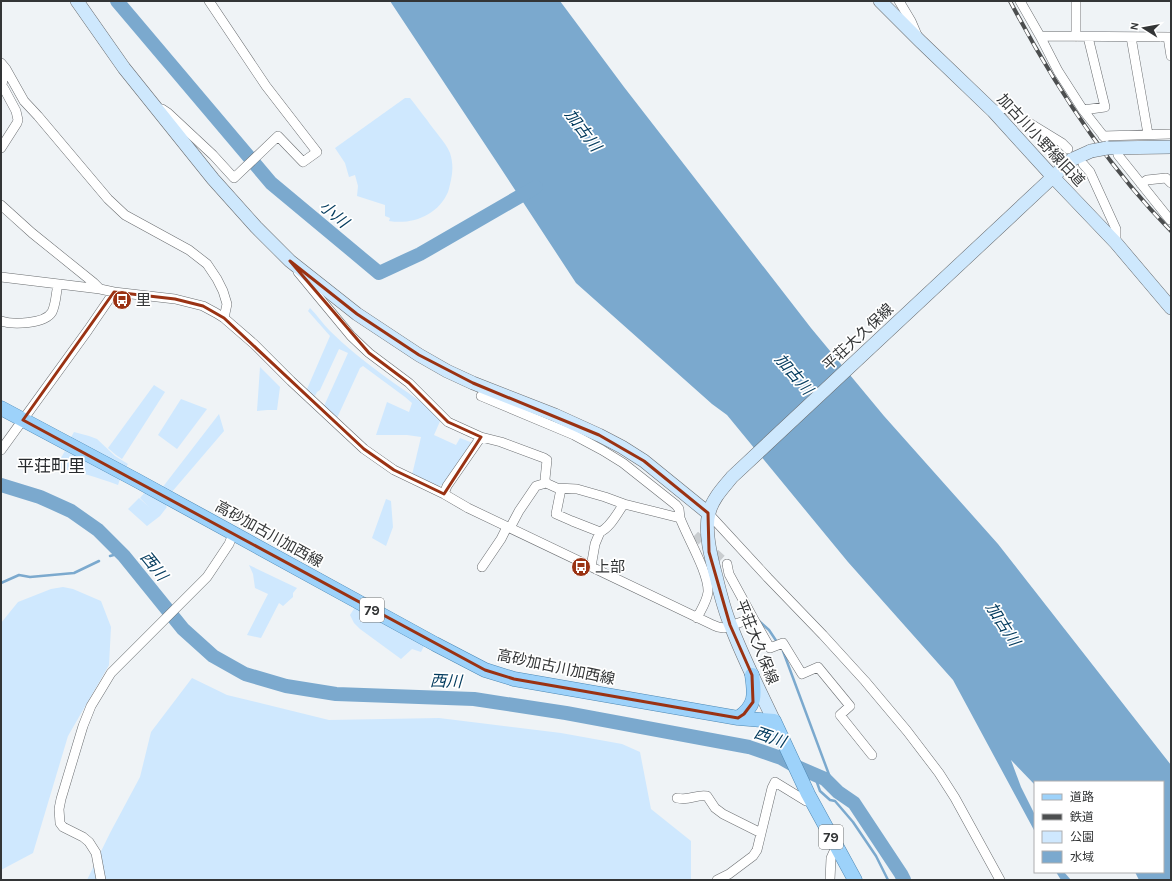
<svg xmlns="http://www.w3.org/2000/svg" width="1172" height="881" viewBox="0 0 1172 881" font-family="Karla,'Noto Sans JP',sans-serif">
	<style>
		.green { fill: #cfe8fe }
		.water { fill: #7ba9ce }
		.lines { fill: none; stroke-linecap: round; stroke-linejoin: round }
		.stream { stroke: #7ba9ce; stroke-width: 2.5 }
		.river { stroke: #7ba9ce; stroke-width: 14 }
		.street-tunnel { stroke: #c9cdd0; stroke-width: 9; stroke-dasharray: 9 4.5; stroke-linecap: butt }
		.street-casing { stroke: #6a6d70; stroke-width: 10 }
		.secondary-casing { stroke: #6a6d70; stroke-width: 14 }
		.primary-casing { stroke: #4e88b3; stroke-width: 15 }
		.street { stroke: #fff; stroke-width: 9 }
		.secondary { stroke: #cee8fd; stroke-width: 13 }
		.primary { stroke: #9dd2fa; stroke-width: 14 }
		.rail-casing { stroke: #4c4e4f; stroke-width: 4 }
		.rail { stroke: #fff; stroke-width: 2.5; stroke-dasharray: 8; stroke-linecap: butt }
		.secondary-bridge-casing { stroke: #6a6d70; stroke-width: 14; stroke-linecap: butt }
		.secondary-bridge { stroke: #cee8fd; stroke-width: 13 }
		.marked { fill: none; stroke: #9a3213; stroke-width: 3; stroke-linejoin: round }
		.labels { text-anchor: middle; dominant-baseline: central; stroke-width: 3.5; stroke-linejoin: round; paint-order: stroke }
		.shield { fill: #fff; stroke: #707272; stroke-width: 1 }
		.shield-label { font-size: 14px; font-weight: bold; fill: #333536 }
		.street-label { font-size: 15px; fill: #333536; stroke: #fff }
		.poi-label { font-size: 15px; fill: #333536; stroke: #fff; text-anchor: start }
		.water-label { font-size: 16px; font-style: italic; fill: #00395c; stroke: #fff }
		.quarter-label { font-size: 17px; fill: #282b2e; stroke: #fff }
	</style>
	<rect width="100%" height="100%" fill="#eff3f6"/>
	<path class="green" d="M405 98H410C416 105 421 113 427 120 434 131 445 141 450 153 453 162 453 171 451 180 450 184 449 189 448 192 438 215 413 225 389 221L390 218 385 216V205L357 196 358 186 355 175 349 177 345 163 335 148Z
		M310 308C317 315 323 324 330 331 361 362 399 386 434 411L441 419 434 435 456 445 460 438 473 443 446 483 437 487 412 475 421 437 407 435H376L387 402 409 412 412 403 405 397 363 366 360 368 337 418 324 406 348 353 339 349 320 390 317 392 315 396 307 389 330 336 308 311Z
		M260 367 280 387 277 410H267L257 411Z
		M154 385 165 392 122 459 116 455 108 448Z
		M181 399 207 409 177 449 158 435Z
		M219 414 224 431 171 493 162 488Z
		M74 432 89 436 97 439 115 456 128 464 125 469 70 439Z
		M65 451 94 464 120 479 118 485C96 477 79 471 55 468Z
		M146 491 168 503 166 506 167 507 160 516 147 526 128 509 139 498 149 507 140 498Z
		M386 499 391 501 393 527 386 546 372 538Z
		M249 565 297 588 293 593V597L283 606 279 603 261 638 247 635 268 594 255 588 253 574Z
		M63 587 73 589 101 601 111 627 109 665 68 736 33 853 1 870V623L18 602 51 589Z
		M355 607 425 644 421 652 412 649 401 659 360 629 354 623 350 615Z
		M192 678 227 695 329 720 439 718 561 733 622 744 640 752 651 809 691 841V880H87L110 833 140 777 151 732Z"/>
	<path class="water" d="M390 1H560L624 87 811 328 884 416 998 544 1171 765V880H1139L1135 872H1163V782H1035V785L1011 760 1021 787 1035 815V832L953 680 848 562 727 415 712 404 576 283 498 164Z
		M1056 872H1064L1071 880H1061Z"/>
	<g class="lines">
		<path class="stream" d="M110 556 121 553
			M1 583 19 575 30 577 74 573 99 561
			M759 621 769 630 777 642
			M783 651 834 788
			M814 774 820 791 830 800 835 801 853 822 876 856 888 880"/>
		<path class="river" d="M117 1 271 183 379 273 420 254 536 187
			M1 485 40 497 71 511 98 530 124 556 183 629 213 656 245 674 286 686 336 694 474 699 566 713 749 747 781 758 795 766 825 779 838 792 854 803 901 874 904 880"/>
		<path class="street-tunnel" d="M695 535 727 564"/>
		<g class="street-casing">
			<path id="street" d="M899 1 911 21 917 35
				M1020 1 1040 36 1058 71 1083 110 1105 138
				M1076 1V37
				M1040 36 1171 37
				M1131 37 1148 134
				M1168 37 1171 56
				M1 63 6 69 24 101 38 116 108 199 125 215 189 250 207 264 217 279 223 291 227 304 224 318
				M162 109 168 113 213 155 234 178 278 136 303 162 317 152 266 86 209 1
				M1083 110 1105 107 1088 37
				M993 111 1005 108 1062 143 1068 149
				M1103 136 1171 134
				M1 148 17 123 18 120 16 111 2 85 4 73 2 66
				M1118 155 1170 220 1171 219
				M1083 164 1090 172 1116 229V243
				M1141 184 1147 180 1166 178 1171 183
				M1 205 32 233 94 283 100 289
				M298 272 351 336 369 353 409 383 448 422 481 437 501 442 544 458 547 460 545 479 546 483 557 488 577 489 605 497 624 504 680 518C687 537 709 573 708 592 707 601 701 610 697 618
				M1 277 100 289 114 292 175 299 203 306 216 313 224 318 254 344 291 381 364 449 394 470 444 494 468 508 713 625 718 627 724 628 753 618 770 648 783 643 802 674 818 667 850 706 840 715 872 755
				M1 321C13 325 45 324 52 312 56 304 56 293 58 284
				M481 396 574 435 602 450 623 463 676 505 679 509 680 518
				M1 450 88 330 114 292
				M561 489 556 514 572 521 600 532
				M444 494 447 486 481 437
				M708 513 768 578 823 635 865 681 907 731 939 773 955 798 1000 880
				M510 528 519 511 536 486 546 483
				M727 564 729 574 753 618
				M482 567 501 539 507 527
				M591 567 595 544 600 532C611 527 617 513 624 504
				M677 798C690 801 696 794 707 796L715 808 723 814 761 833
				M101 880 96 853 89 842 83 837 63 827 60 823 59 809 61 799 83 726 91 706 102 688 111 673 207 577 229 544 233 534
				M717 880 729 874 753 856 757 850 772 788 775 782 806 801 811 799
				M830 880 831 858 836 847"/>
		</g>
		<g class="secondary-casing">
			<path id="secondary" d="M77 1 124 68 213 179 256 227 290 261 357 314 419 355 447 371 473 383 555 415 599 435 622 447 644 461 708 513
				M880 1 920 41 993 111 1053 177 1116 243 1171 308
				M1107 148 1171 147
				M774 721C759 689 743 658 731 626 724 610 720 593 716 576 711 558 704 531 709 513 712 499 724 487 732 477L1071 160 1091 151"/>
		</g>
		<g class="primary-casing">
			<path id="primary" d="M1 408 136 480 435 644 485 670 514 679 738 718 774 721 808 794 855 880
				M738 718C756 706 755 695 752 675"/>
		</g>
		<use href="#street" class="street"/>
		<use href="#secondary" class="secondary"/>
		<use href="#primary" class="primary"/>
		<g class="rail-casing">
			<path id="rail" d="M1010 1C1053 83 1105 164 1171 231"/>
		</g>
		<use href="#rail" class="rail"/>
		<g class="secondary-bridge-casing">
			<path id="secondary-bridge" d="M1091 151 1107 148"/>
		</g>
		<use href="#secondary-bridge" class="secondary-bridge"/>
	</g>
	<path class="marked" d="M290 261 357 314 419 355 473 383 599 435 644 461 708 513 709 552 730 625 752 675 753 702 744 714 738 718 514 679 485 670 23 420 114 292 175 299 203 306 224 318 364 449 394 470 444 494 481 437 448 422 409 383 369 353Z"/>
	<defs>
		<g id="bus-disc" transform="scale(1)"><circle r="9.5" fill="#9a3213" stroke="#fff"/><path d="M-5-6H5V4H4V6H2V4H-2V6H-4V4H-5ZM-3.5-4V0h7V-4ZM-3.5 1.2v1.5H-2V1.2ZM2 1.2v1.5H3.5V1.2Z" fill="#fff"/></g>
	</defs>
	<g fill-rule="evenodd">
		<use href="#bus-disc" x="122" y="300"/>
		<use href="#bus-disc" x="581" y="567"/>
	</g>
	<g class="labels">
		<g class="shield">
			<rect x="360" y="598" width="24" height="24" rx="3"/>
			<rect x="819" y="825" width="24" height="24" rx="3"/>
		</g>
		<g class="shield-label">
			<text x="372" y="610">79</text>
			<text x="831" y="837">79</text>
		</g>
		<g class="street-label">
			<text transform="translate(1041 140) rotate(47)">加古川小野線旧道</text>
			<text transform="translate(858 337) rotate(-43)">平荘大久保線</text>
			<text transform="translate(269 534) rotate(29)">高砂加古川加西線</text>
			<text transform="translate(757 642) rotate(68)">平荘大久保線</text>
			<text transform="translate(556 667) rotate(12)">高砂加古川加西線</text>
		</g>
		<g class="poi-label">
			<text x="136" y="300">里</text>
			<text x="595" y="567">上部</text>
		</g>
		<g class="water-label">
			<text transform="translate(583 130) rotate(53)">加古川</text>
			<text transform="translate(334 214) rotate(40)">小川</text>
			<text transform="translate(794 374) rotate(49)">加古川</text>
			<text transform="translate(154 566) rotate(51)">西川</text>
			<text transform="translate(1003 624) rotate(57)">加古川</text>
			<text transform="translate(446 681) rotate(2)">西川</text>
			<text transform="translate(770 737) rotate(19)">西川</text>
		</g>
		<g class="quarter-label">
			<text x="51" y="466">平荘町里</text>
		</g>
	</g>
	<rect width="1172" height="881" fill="none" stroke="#333536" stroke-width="4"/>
	<rect x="1034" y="781" width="130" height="92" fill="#ffffff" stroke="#adaeaf"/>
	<rect x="1042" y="794" width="20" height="6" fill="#9dd2fa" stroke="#adaeaf"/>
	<text x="1070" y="801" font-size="12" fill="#333536">道路</text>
	<rect x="1042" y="814" width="20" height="6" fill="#4c4e4f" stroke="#adaeaf"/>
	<text x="1070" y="821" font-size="12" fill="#333536">鉄道</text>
	<rect x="1042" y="831" width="20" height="12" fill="#cfe8fe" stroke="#adaeaf"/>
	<text x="1070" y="841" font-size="12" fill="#333536">公園</text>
	<rect x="1042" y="851" width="20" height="12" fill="#7ba9ce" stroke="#adaeaf"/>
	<text x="1070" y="861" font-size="12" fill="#333536">水域</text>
	<g transform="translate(1144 28) rotate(281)" stroke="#ffffff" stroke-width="3" paint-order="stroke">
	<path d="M0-3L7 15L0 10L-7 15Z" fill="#333536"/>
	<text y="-6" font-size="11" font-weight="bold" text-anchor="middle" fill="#333536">N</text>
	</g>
</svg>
